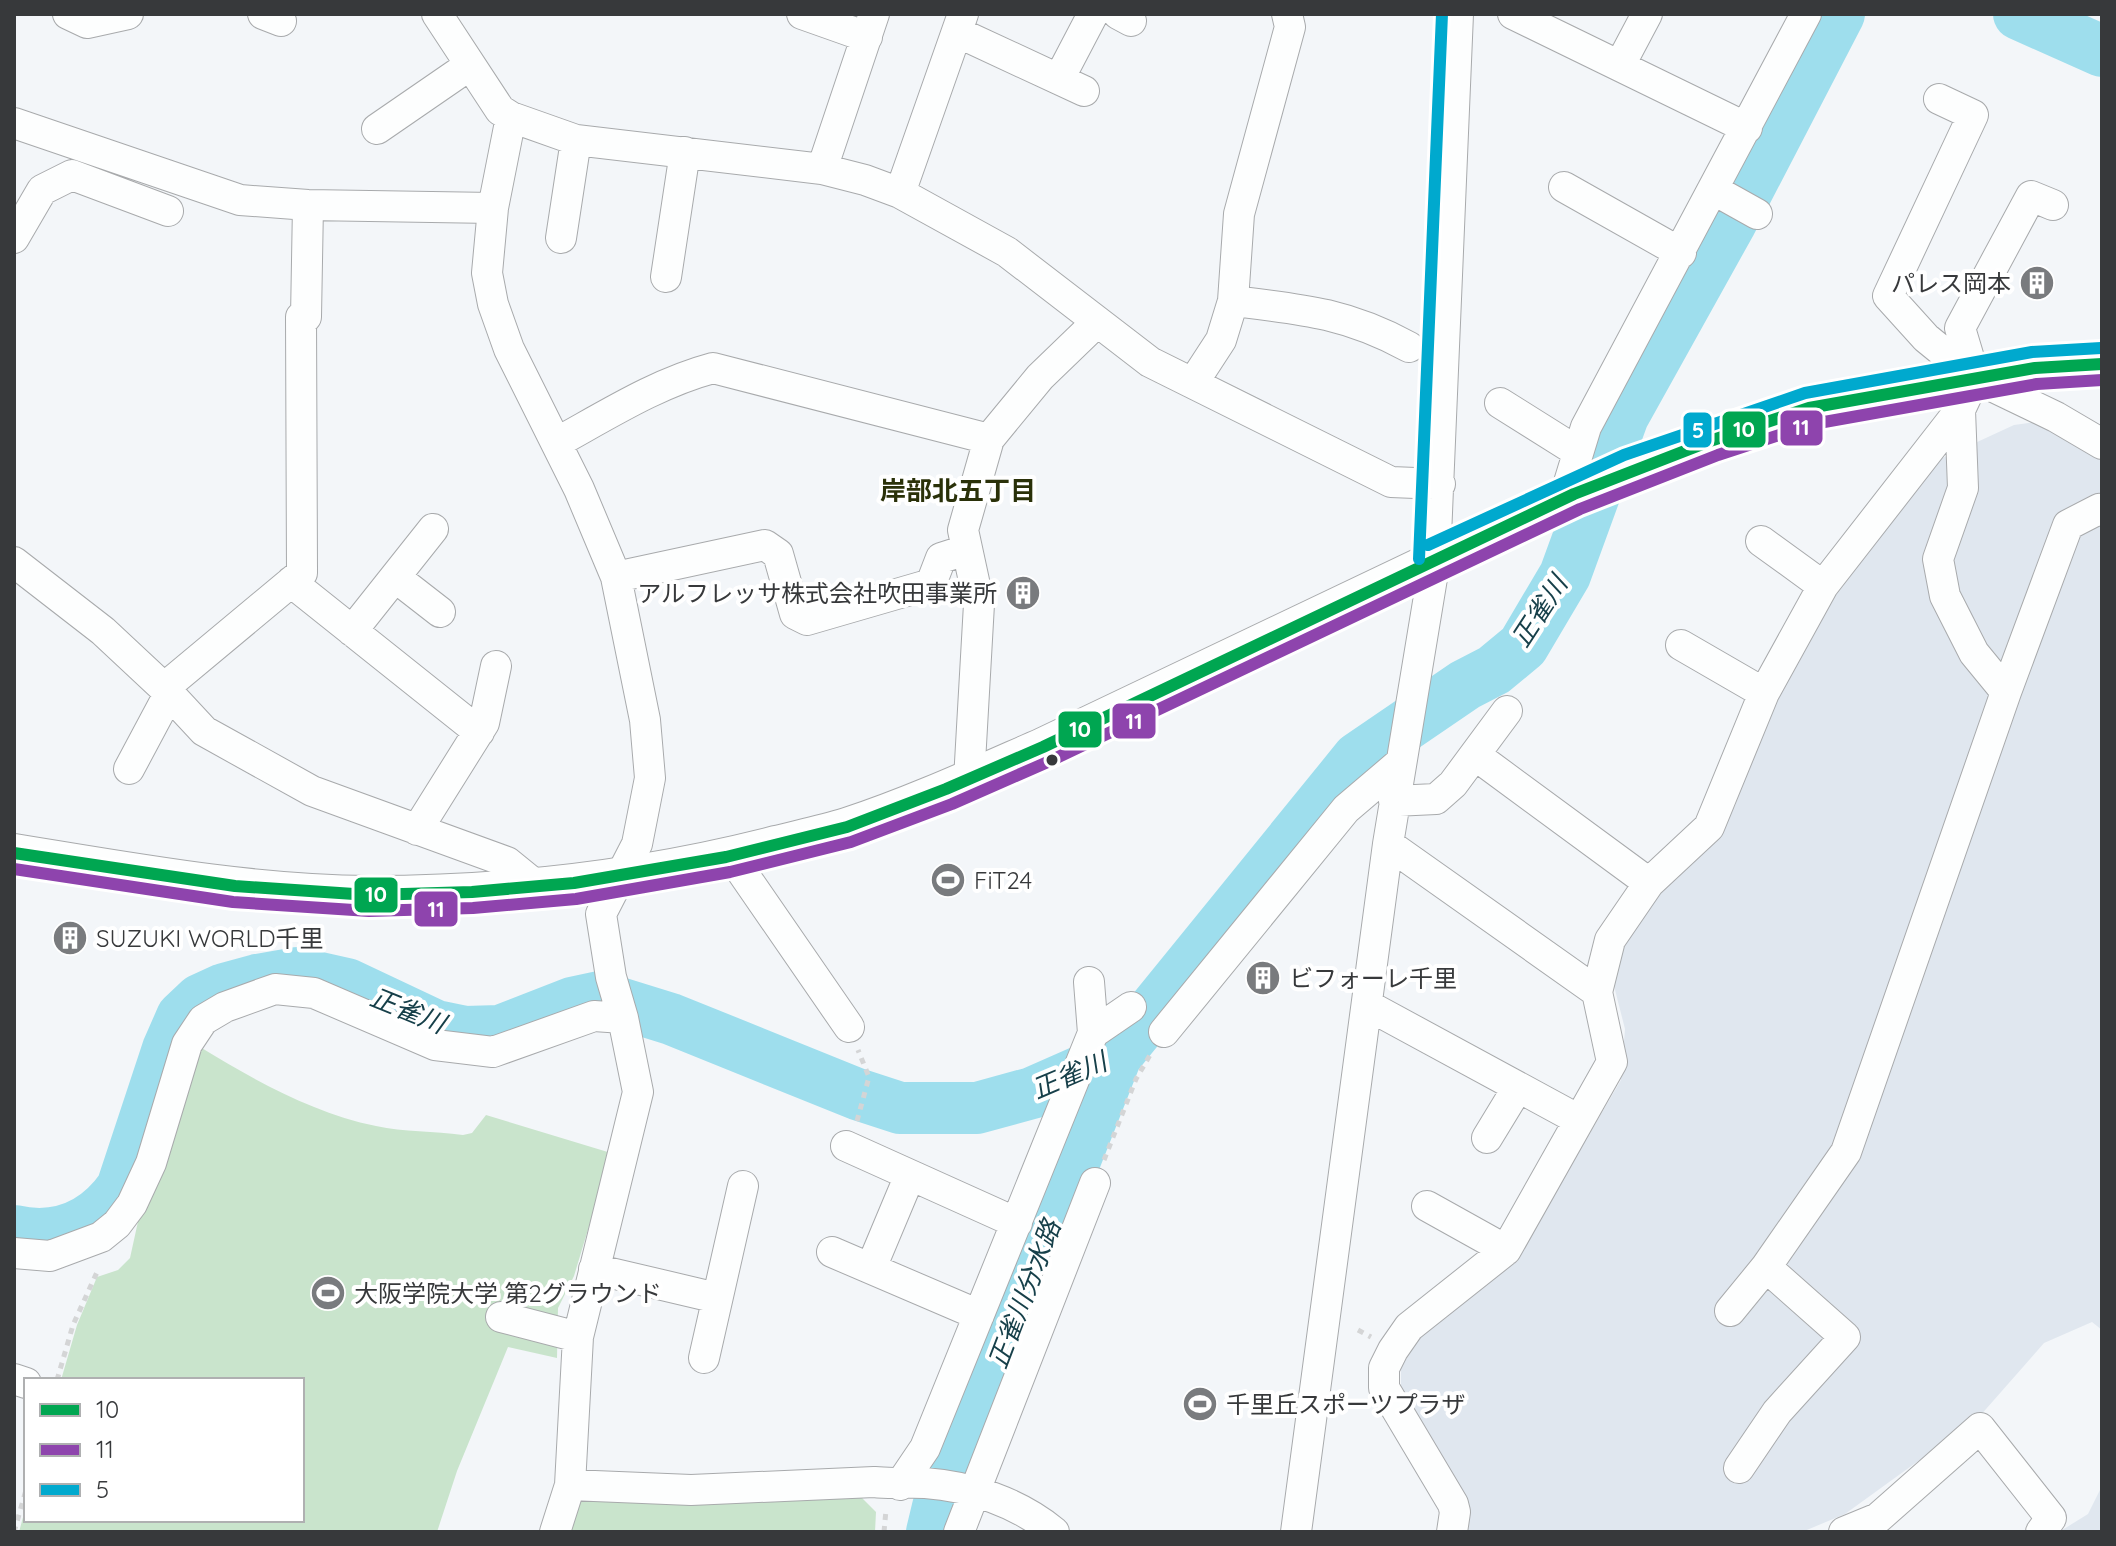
<svg xmlns="http://www.w3.org/2000/svg" width="2116" height="1546" viewBox="0 0 2116 1546" font-family="Quicksand,'Noto Sans JP',sans-serif">
	<style>
		.built { fill: #e0e7ef }
		.green { fill: #c9e4cc }
		.lines { fill: none; stroke-linecap: round; stroke-linejoin: round }
		.river { stroke: #9edeed; stroke-width: 52 }
		.minor-casing { stroke: #a8aaac; stroke-width: 32 }
		.major-casing { stroke: #a8aaac; stroke-width: 40 }
		.path { stroke: #d4d5d6; stroke-width: 5; stroke-dasharray: 6 6; stroke-linecap: butt }
		.minor { stroke: #fdfefe; stroke-width: 30 }
		.major { stroke: #fdfefe; stroke-width: 38 }
		.bus-1-casing { stroke: #fff; stroke-width: 18 }
		.bus-2-casing { stroke: #fff; stroke-width: 18 }
		.bus-3-casing { stroke: #fff; stroke-width: 18 }
		.bus-1 { stroke: #00a651; stroke-width: 12 }
		.bus-2 { stroke: #8e44ad; stroke-width: 12 }
		.bus-3 { stroke: #00a9ce; stroke-width: 12 }
		.bus-dot { fill: #37393b; stroke: #fff; stroke-width: 3 }
		.labels { text-anchor: middle; dominant-baseline: central; stroke-width: 8; stroke-linejoin: round; paint-order: stroke }
		.poi-label { font-size: 24px; fill: #37393b; stroke: #fff; text-anchor: start }
		.neighbourhood-label { font-size: 26px; font-weight: bold; fill: #2a3109; stroke: #fff }
		.water-label { font-size: 26px; font-style: italic; fill: #17404a; stroke: #fff }
		.line-badge { stroke: #fff; stroke-width: 3 }
		.badge-label { font-size: 22px; text-anchor: middle; font-weight: bold; fill: #fff }
	</style>
	<rect width="100%" height="100%" fill="#f3f6f9"/>
	<path class="built" d="M2042 421 2102 459V1330L2092 1322 2044 1343 1979 1417 1845 1514 1802 1532H1467L1401 1394V1360L1426 1329 1515 1261 1621 1080 1625 1029 1613 982 1621 949 1656 896 1700 855 1735 806 1771 701 1847 574 1936 461 2014 425Z
		M2102 1486V1532H2059L2088 1514Z"/>
	<path class="green" d="M200 1047C254 1080 313 1113 376 1126 404 1132 434 1131 463 1135L472 1133 486 1115 611 1153 574 1276 558 1308 557 1358 508 1347 457 1471 437 1532H19L26 1506V1520H302V1380H61L77 1325 97 1277 118 1270 130 1258 139 1217Z
		M858 1494 876 1512 875 1532H562L573 1496Z"/>
	<g class="lines">
		<path class="river" d="M2019 14 2102 51
			M14 1231C59 1241 96 1225 122 1188L168 1049 182 1017 200 1000 224 989 257 980 298 973 347 984 436 1026 465 1032 500 1031 572 1003 600 997 671 1019 857 1094 900 1108H977L1032 1093 1116 1056 1358 758 1465 685 1494 670 1523 646 1565 575 1623 416 1731 222 1839 14
			M932 1532 938 1507 1116 1056"/>
		<g class="minor-casing">
			<path id="minor" d="M68 14 87 23 128 14
				M263 14 281 21
				M437 14 500 110 511 117 493 208 487 273 493 304 509 349 579 489 616 577 645 720 650 778 637 844 601 914 611 977 623 1018 638 1092 578 1337 570 1485 555 1532
				M802 14 867 37
				M1118 14 1131 21
				M1513 14 1747 128
				M957 32 1084 91
				M1620 65 1647 14
				M1059 79 1093 14
				M1939 99 1973 115 1888 296 1926 338 1975 378 2056 417 2102 444
				M511 117 576 140 822 169 865 180 900 193 1007 252 1150 362 1391 482 1440 484
				M14 123 240 200 308 205 493 208
				M377 129 470 65
				M822 169 874 14
				M1564 187 1681 253
				M1714 190 1757 214
				M900 193 963 14
				M14 238 42 190 72 175 168 211
				M561 238 576 140
				M666 277 685 152
				M1233 301C1301 309 1347 313 1409 347
				M1193 383 1221 340 1233 301 1239 214 1290 27 1287 14
				M1500 403 1578 452
				M1960 410 1963 488 1938 559 1945 596 1974 653 2006 692
				M556 443C607 415 657 383 713 368L989 439
				M1564 499 1586 427 1806 14
				M1761 541 1823 586
				M14 562 103 631 164 688 204 731 312 791 507 862 539 888
				M395 577 440 612
				M616 577 765 545 778 554 795 614 807 620 931 584 941 558 966 550
				M291 582 479 732
				M352 631 433 529
				M1681 645 1764 693
				M164 688 302 573 301 317H306L308 205
				M1475 755 1649 883
				M129 769 169 694
				M969 780 979 604 963 530 989 439 1040 377 1097 322
				M1394 801 1436 799 1453 784 1507 711
				M417 830 484 723 496 666
				M1388 844 1597 992
				M731 856 849 1027
				M1367 1005 1579 1120
				M1164 1032 1346 809 1400 763
				M1093 1033 1131 1007
				M1487 1138 1518 1087
				M846 1146 1017 1223
				M1427 1206 1506 1250
				M832 1252 979 1315
				M14 1253 50 1256 101 1237 117 1224 132 1204 151 1163 187 1044 203 1020 225 1007 275 989 314 993 435 1045 493 1052 594 1016 623 1018
				M871 1268 910 1175
				M594 1269 717 1298
				M1730 1311 1766 1267 1846 1152 2006 692 2068 525 2099 509 2102 511
				M501 1317 578 1337
				M704 1358 743 1186
				M14 1379 26 1383
				M1739 1468 1777 1412 1845 1337 1766 1267
				M570 1485 691 1490 874 1482C891 1484 908 1482 925 1483 970 1486 1019 1503 1054 1532
				M900 1485 925 1448 1093 1033 1089 982
				M959 1532 1095 1183
				M1296 1532 1388 844 1435 560 1458 14
				M1452 1532 1455 1512 1453 1504 1384 1388V1368L1393 1350 1409 1327 1506 1250 1612 1062 1597 992 1610 940 1649 883 1709 827 1764 693 1823 586 1960 410 1975 378 1960 328 2031 196 2053 205
				M1844 1532 1878 1518 1980 1428 2051 1518 2041 1532"/>
		</g>
		<g class="major-casing">
			<path id="major" d="M14 853C131 872 250 894 369 895 506 895 643 879 776 845 800 839 824 834 847 827 914 805 979 775 1043 747L1574 494 1713 440 1809 408 2035 368 2102 364"/>
		</g>
		<path class="path" d="M857 1121 869 1077 858 1050
			M1104 1160 1136 1079 1150 1055
			M1358 1330 1371 1337
			M57 1380 73 1325 98 1270
			M14 1532 26 1490
			M884 1532 886 1510"/>
		<use href="#minor" class="minor"/>
		<use href="#major" class="major"/>
		<g class="bus-1-casing">
			<path id="bus-1" d="M14 853 235 886 369 895 472 892 574 883 726 857 847 827 946 789 1043 747 1574 494 1713 440 1809 408 2035 368 2102 364"/>
		</g>
		<g class="bus-2-casing">
			<path id="bus-2" d="M14 869 233 902 369 911 473 908 576 899 730 872 851 842 952 804 1050 761 1580 509 1718 455 1813 424 2037 384 2102 380"/>
		</g>
		<g class="bus-3-casing">
			<path id="bus-3" d="M1428 545 1624 455 1805 393 2032 352 2101 348
				M1419 559 1442 14"/>
		</g>
		<use href="#bus-1" class="bus-1"/>
		<use href="#bus-2" class="bus-2"/>
		<use href="#bus-3" class="bus-3"/>
	</g>
	<defs>
		<g id="building-disc" transform="scale(1.8)"><circle r="9.5" fill="#797b7e" stroke="#fff"/><path d="M-4-6H4V6H1V3H-1V6H-4ZM-2.5-4.3h1.7v1.8h-1.7ZM.8-4.3h1.7v1.8H.8ZM-2.5-1h1.7V.8h-1.7ZM.8-1h1.7V.8H.8Z" fill="#fff"/></g>
		<g id="stadium-disc" transform="scale(1.8)"><circle r="9.5" fill="#797b7e" stroke="#fff"/><path d="M0-5a6.5 5 0 1 0 0 10a6.5 5 0 1 0 0-10ZM-3.5-1.8h7v3.6h-7Z" fill="#fff"/></g>
	</defs>
	<g fill-rule="evenodd">
		<use href="#building-disc" x="2037" y="283"/>
		<use href="#building-disc" x="1023" y="593"/>
		<use href="#stadium-disc" x="948" y="880"/>
		<use href="#building-disc" x="70" y="938"/>
		<use href="#building-disc" x="1263" y="978"/>
		<use href="#stadium-disc" x="328" y="1293"/>
		<use href="#stadium-disc" x="1200" y="1404"/>
	</g>
	<circle class="bus-dot" cx="1052" cy="760" r="7"/>
	<g class="labels">
		<g class="poi-label">
			<text x="2011" y="283" text-anchor="end">パレス岡本</text>
			<text x="997" y="593" text-anchor="end">アルフレッサ株式会社吹田事業所</text>
			<text x="974" y="880">FiT24</text>
			<text x="96" y="938">SUZUKI WORLD千里</text>
			<text x="1289" y="978">ビフォーレ千里</text>
			<text x="354" y="1293">大阪学院大学 第2グラウンド</text>
			<text x="1226" y="1404">千里丘スポーツプラザ</text>
		</g>
		<g class="neighbourhood-label">
			<text x="958" y="490">岸部北五丁目</text>
		</g>
		<g class="water-label">
			<text transform="translate(1539 611) rotate(-57)">正雀川</text>
			<text transform="translate(408 1010) rotate(22)">正雀川</text>
			<text transform="translate(1069 1075) rotate(-23)">正雀川</text>
			<text transform="translate(1024 1294) rotate(-69)">正雀川分水路</text>
		</g>
	</g>
	<g class="line-badge">
		<rect x="1779" y="409" width="45" height="38" rx="8" fill="#8e44ad"/>
		<rect x="1721" y="410" width="46" height="39" rx="8" fill="#00a651"/>
		<rect x="1682" y="411" width="31" height="38" rx="8" fill="#00a9ce"/>
		<rect x="1111" y="702" width="46" height="38" rx="8" fill="#8e44ad"/>
		<rect x="1057" y="710" width="46" height="39" rx="8" fill="#00a651"/>
		<rect x="353" y="876" width="46" height="38" rx="8" fill="#00a651"/>
		<rect x="413" y="890" width="46" height="38" rx="8" fill="#8e44ad"/>
	</g>
	<g class="badge-label">
		<text x="1801" y="435">11</text>
		<text x="1744" y="437">10</text>
		<text x="1698" y="438">5</text>
		<text x="1134" y="729">11</text>
		<text x="1080" y="737">10</text>
		<text x="376" y="902">10</text>
		<text x="436" y="917">11</text>
	</g>
	<rect width="2116" height="1546" fill="none" stroke="#37393b" stroke-width="32"/>
	<rect x="24" y="1378" width="280" height="144" fill="#ffffff" stroke="#afb0b1" stroke-width="2"/>
	<rect x="40" y="1404" width="40" height="12" fill="#00a651" stroke="#afb0b1" stroke-width="2"/>
	<text x="96" y="1418" font-size="24" fill="#37393b">10</text>
	<rect x="40" y="1444" width="40" height="12" fill="#8e44ad" stroke="#afb0b1" stroke-width="2"/>
	<text x="96" y="1458" font-size="24" fill="#37393b">11</text>
	<rect x="40" y="1484" width="40" height="12" fill="#00a9ce" stroke="#afb0b1" stroke-width="2"/>
	<text x="96" y="1498" font-size="24" fill="#37393b">5</text>
</svg>
